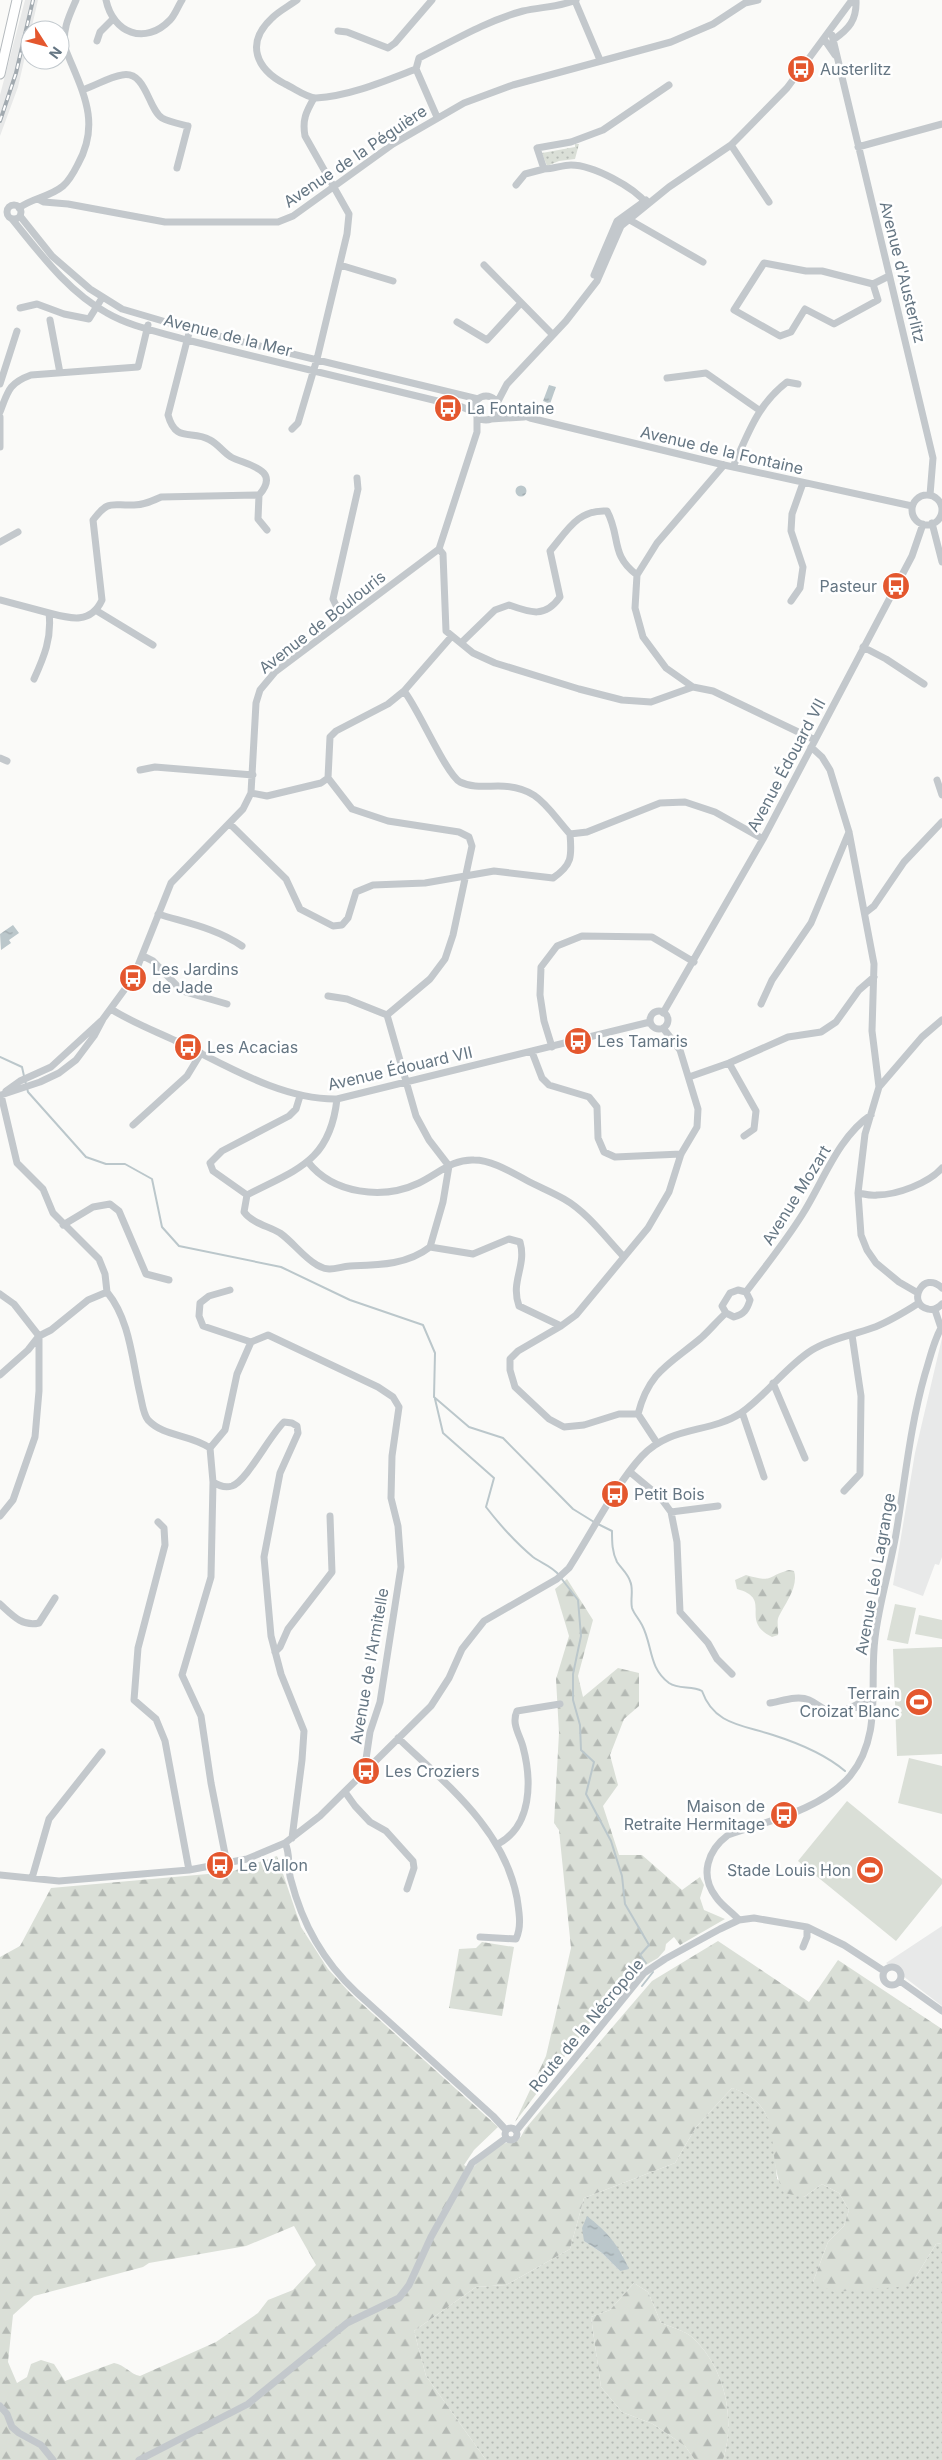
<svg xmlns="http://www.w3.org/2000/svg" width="942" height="2460" viewBox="0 0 942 2460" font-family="Inter,sans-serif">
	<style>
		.built { fill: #e8e9e9 }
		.grass { fill: url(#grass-dots); fill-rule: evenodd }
		.forest { fill: url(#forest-firs); fill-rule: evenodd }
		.pitch { fill: #dadfd7 }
		.water { fill: url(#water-ripples) }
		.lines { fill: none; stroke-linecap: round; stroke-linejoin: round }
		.stream { stroke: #bbc7cb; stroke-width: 2 }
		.major-casing { stroke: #b5babe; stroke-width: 11 }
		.minor { stroke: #c3c8cc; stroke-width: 7 }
		.major { stroke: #fff; stroke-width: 9 }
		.rail-casing { stroke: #a2aab0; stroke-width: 4 }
		.rail { stroke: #fff; stroke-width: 2; stroke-dasharray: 5.5; stroke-linecap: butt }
		.labels { text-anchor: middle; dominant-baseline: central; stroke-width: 5; stroke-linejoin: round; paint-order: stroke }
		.poi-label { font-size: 16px; fill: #657683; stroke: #fff; text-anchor: start }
		.street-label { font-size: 16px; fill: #657683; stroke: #fff }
	</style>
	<defs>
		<pattern id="grass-dots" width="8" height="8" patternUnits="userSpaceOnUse" patternTransform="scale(1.25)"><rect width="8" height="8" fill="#dadfd7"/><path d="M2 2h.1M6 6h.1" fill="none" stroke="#b4b9b4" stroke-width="1.8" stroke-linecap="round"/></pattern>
		<pattern id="forest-firs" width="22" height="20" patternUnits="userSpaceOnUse" patternTransform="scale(1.25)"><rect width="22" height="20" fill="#dadfd7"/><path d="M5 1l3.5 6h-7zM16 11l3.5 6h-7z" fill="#b4b9b4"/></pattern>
		<pattern id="water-ripples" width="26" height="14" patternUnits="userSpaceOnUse" patternTransform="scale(1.25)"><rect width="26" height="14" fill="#bbc7cb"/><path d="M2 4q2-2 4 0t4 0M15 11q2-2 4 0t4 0" fill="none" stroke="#9ca6aa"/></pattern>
	</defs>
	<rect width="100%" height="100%" fill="#fafaf8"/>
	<path class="built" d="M25 0H38L18 87 0 136V95Z
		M942 1338V1557L939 1565 935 1564 923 1596 893 1585 915 1453Z
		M942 1926V2006L886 1963Z"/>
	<path class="grass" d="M575 144H579L575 159 559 161 547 166 542 153 575 147Z
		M732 2088C777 2102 773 2139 777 2179L804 2197 822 2184 839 2193 849 2210 844 2226 828 2242 813 2282 910 2286 936 2244 942 2243V2460H723C736 2419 725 2368 693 2338 686 2331 671 2327 661 2323L648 2292 634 2283 610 2310 591 2317 601 2387 622 2412 653 2424 685 2446 695 2460H486L426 2376 414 2331 476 2287 506 2285 570 2249 584 2198 675 2163 696 2127ZM584 2241 623 2255 620 2271 602 2253Z"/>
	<path class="forest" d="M789 1570 794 1571C799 1586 785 1604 779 1616 776 1622 779 1629 778 1635L772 1637C738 1620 774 1599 737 1589L735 1580 746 1575C774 1583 765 1577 789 1570Z
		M567 1579 593 1620 578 1676 583 1697 618 1668 639 1673V1706L624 1719 610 1755 618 1785 603 1806 619 1855H642L682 1890 700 1877 704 1885 700 1898 704 1910 725 1919 680 1945 674 1937 666 1944 665 1950 658 1958 637 1970 604 2016 599 2011 515 2122 546 2056 571 1948 559 1830 554 1823 559 1733 556 1679 569 1636 555 1589Z
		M277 1856 301 1927 328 1969 351 1994 498 2127 474 2150 464 2165 471 2170C478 2162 488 2152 498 2146 512 2138 515 2150 525 2129L652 1981 718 1941 809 2002 838 1960 942 2029V2243L936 2244 910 2286 834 2292 813 2282 828 2242 844 2226 849 2210 839 2193 822 2184 804 2197 784 2193C763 2152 788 2106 732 2088L696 2127 675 2163 584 2198 570 2249 506 2285 476 2287 414 2331 426 2376 486 2460H0V1957L20 1946 51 1888 230 1872ZM294 2226 316 2265 293 2290 268 2300 258 2313 216 2342 140 2376C130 2374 125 2365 114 2363L65 2381 54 2364 41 2360 31 2364 27 2377 17 2383 8 2362 13 2315 34 2296 143 2267 149 2263 246 2246Z
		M482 1942 514 1947 502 2016 449 2008 459 1949 476 1948Z
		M634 2283 648 2292 661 2323C671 2327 686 2331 693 2338 725 2368 736 2419 723 2460H695L685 2446 653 2424 622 2412 601 2387 591 2317 610 2310Z"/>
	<path class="pitch" d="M895 1604 916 1608 908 1644 887 1640Z
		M919 1615 942 1620V1639L915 1634Z
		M942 1647V1754L897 1756 893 1649Z
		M909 1758 942 1766V1814L898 1803Z
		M847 1801 942 1879V1884L896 1941 798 1861Z"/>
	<path class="water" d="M549 385 556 387 550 404 543 401Z
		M515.5 491a5.5 5.5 0 1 1 11 0a5.5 5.5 0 1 1-11 0Z
		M13 925 19 933 9 940 11 943 1 950 0 934Z
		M587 2216C607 2231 619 2246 629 2269L620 2271 602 2253 584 2241 582 2228Z"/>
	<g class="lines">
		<path class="stream" d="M0 1057 22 1067 24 1076
			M25 1080 28 1092 86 1157 106 1164H125L152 1179 162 1227 179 1246 281 1267 350 1300 423 1325 435 1353 434 1397 469 1427 503 1438 573 1509 594 1522
			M435 1399 443 1433 494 1478 486 1507C500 1525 516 1543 533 1557 541 1563 552 1566 559 1575
			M598 1524 612 1531C612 1542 612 1552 617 1562 621 1568 628 1574 630 1581 634 1589 630 1599 632 1608 634 1614 639 1619 642 1625 653 1646 648 1667 669 1683 679 1690 692 1685 702 1691 714 1725 743 1725 773 1735 798 1743 825 1754 845 1771
			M561 1578 578 1600 581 1636 573 1674V1700L580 1725 581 1750 594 1762 586 1794 611 1841 622 1876 625 1904 649 1945 640 1955 646 1963
			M642 1986 653 1972"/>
		<g class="major-casing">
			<path id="major" d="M0 74 17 0"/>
		</g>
		<path class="minor" d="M106 0C113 33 145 46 170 20 175 15 178 6 182 0
			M297 0C289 6 279 11 272 18 245 43 256 69 285 84 294 88 307 98 316 98 350 96 385 81 416 69L419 58C453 41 486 21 523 11 540 7 560 7 576 0
			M575 1 600 60
			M338 31 347 32 388 48 395 43 432 0
			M829 32 832 35 933 458 930 495
			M824 39 835 55
			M833 40C849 29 857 20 856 0
			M97 41 100 32 113 19
			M416 69 437 117
			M82 90C95 86 109 77 122 75 146 70 148 109 162 118 169 122 180 124 188 126L177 168
			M731 145 769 202
			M858 147 942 124
			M516 185 525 174 544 169
			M38 199 44 202 68 204 165 222H278L293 216 393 144 464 103 513 85 671 42 713 24 745 3 758 0
			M647 204C634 187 593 165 571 165 562 165 554 169 544 169L537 148 571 142 603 130 669 85
			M7 212a7 7 0 1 1 14 0a7 7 0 1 1-14 0Z
			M19 208C32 198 50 197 63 186 70 180 74 172 78 164 102 121 81 89 65 48 62 30 69 16 76 0
			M20 216 52 256 90 289 122 309 190 329 478 399
			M12 219C39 252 68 292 107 313 131 327 160 332 187 340L462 407 474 412
			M628 219 703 262
			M340 265 393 281
			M484 265 552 334
			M594 275 617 221 646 200
			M873 284 878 300 834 324 805 309 791 332 780 336 734 310 764 263 806 271H822L873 284 889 276
			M20 308 37 304 64 314 89 319 102 298
			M50 320 60 373
			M457 322 487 340 521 303
			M190 329 168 415C176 444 192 429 210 440 218 444 223 452 231 457 246 465 282 469 259 495
			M667 378 706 373 759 410
			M0 384 17 331
			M474 408a12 12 0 1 1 24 0a12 12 0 1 1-24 0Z
			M497 403 507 384 566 321 597 281 621 226 669 187 731 145 741 135 787 88 852 0
			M497 405 530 418 724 465 912 506
			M0 412C8 391 9 383 31 375L138 367 148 325
			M0 417V447
			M491 419 524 417
			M292 429 298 423 317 359 347 234 349 214 305 136C302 120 306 112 314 98
			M733 467C748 434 757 405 787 382L798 384
			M259 495 258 519 267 530
			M912 510a15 15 0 1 1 30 0a15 15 0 1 1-30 0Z
			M932 523 942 562
			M0 542 18 532
			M439 549 443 554 446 631 473 653 495 663 579 689 622 700 651 702 693 687 713 691 815 740
			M0 600 49 613C52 638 44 657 34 679
			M791 601 800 588 803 567 791 531 792 514 803 483
			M97 611 153 645
			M49 613C71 619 91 624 102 600L93 520C109 499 111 506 134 505 144 505 152 501 161 497L259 495
			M343 620 333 599 358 489 357 478
			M461 643 495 610 509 605C531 613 545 618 560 597L550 551C567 531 578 509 607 511 621 537 610 555 637 575
			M863 647 886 659 924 684
			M693 687 666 668 643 637 635 608 637 575 657 543 724 465
			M404 691C418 708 446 774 460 782 472 788 486 786 498 786 538 786 546 807 570 834L587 832 660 803 685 802 715 812 763 839
			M811 747 822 757 830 770 849 832 874 964 872 1031 879 1087 865 1134 858 1193 861 1235 867 1250 876 1263 899 1282 918 1293
			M0 758 7 761
			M140 770 155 767 253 775
			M328 778 352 809 388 821 459 832 469 837 472 846 453 935 445 959 430 979 387 1015 416 1116 429 1140 449 1166 443 1202 430 1247
			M937 780 942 795
			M251 793 267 796 321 783 328 778 330 737 336 731 388 704 404 691 451 637
			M230 824 286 879 300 909 333 926 342 925 348 918 356 892 373 885 425 883 494 871 553 878C572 865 572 857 570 834
			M865 913 874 906 904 862 942 822
			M158 914C187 923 216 928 242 946
			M143 956 153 961 182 991 227 1004
			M328 996 347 999 387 1015
			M761 1004 772 980 811 923 849 832
			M111 1009C131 1022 155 1031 176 1041 226 1065 281 1100 337 1099L650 1022
			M650 1020a9 9 0 1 1 18 0a9 9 0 1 1-18 0Z
			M663 1013 763 839 912 556 923 524
			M552 1047 544 1021 540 995 541 967 557 946 582 936 652 937 694 962
			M532 1052 542 1078 549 1085 589 1097 597 1107 598 1138 604 1152 615 1157 681 1154
			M729 1063 756 1111 754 1129 744 1136
			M689 1077 729 1063 788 1037 821 1032 836 1022 859 990 874 977
			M879 1087 922 1037 942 1020
			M6 1091 20 1081 51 1067 101 1021
			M1 1095 40 1082 59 1073 76 1060 94 1036 103 1019 133 978 171 883 243 809 251 793 256 703 260 690 275 672 439 549 477 432V417
			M1 1095 17 1163 43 1189 53 1213 99 1259 105 1274 107 1292
			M300 1096 296 1109 289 1116 222 1151 210 1163 213 1171 247 1195 244 1212C252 1223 268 1226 280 1233 293 1242 303 1257 317 1265 330 1273 337 1267 350 1266 378 1265 407 1265 430 1247
			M133 1125 187 1076 201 1053
			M308 1162C333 1194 383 1200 419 1183 438 1174 452 1159 474 1160 492 1160 511 1172 526 1180 539 1187 552 1192 564 1199 587 1212 606 1238 624 1257
			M858 1193C864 1194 871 1196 877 1195 897 1195 929 1183 942 1168
			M247 1195C297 1169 330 1162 337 1099
			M63 1225 93 1207 110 1204 119 1211 146 1274 169 1280
			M430 1247 473 1254 509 1239 520 1242C527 1266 510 1281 519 1306L561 1326
			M942 1288C923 1269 906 1304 928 1309 934 1311 938 1308 942 1304
			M230 1290 209 1296 200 1303 199 1316 203 1326 251 1342
			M738 1290 746 1292 750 1300C747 1310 744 1314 734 1317L726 1313 722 1306 730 1293Z
			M746 1292C765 1267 785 1242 802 1215 823 1182 838 1137 871 1115
			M0 1294 14 1304 39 1336
			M0 1375 28 1350 39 1336 51 1330 88 1300 107 1292C130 1320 132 1360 140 1394 142 1402 143 1414 148 1420 164 1437 190 1434 210 1448L213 1482C219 1486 225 1488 232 1486 247 1481 269 1436 284 1422L292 1423 297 1426 298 1433 280 1473 264 1557 271 1636 281 1674 304 1731 302 1760 292 1838
			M773 1383 805 1458
			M742 1412 764 1477
			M638 1414H619L584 1425 564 1427 549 1419 515 1387 510 1370V1359L518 1351 561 1326 576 1315 648 1228 669 1192 681 1154 697 1127 698 1109 680 1050 663 1028
			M638 1414C649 1371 670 1364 701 1338 710 1330 717 1321 726 1313
			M638 1414 657 1443
			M210 1448 225 1430 237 1374 251 1342 268 1335 378 1387 393 1397 399 1407 392 1456 391 1498 398 1526 401 1567 380 1702 370 1732 366 1759 370 1766
			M630 1472 660 1497 671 1512 677 1542 680 1612 708 1643 717 1659 732 1674
			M213 1482 211 1577 182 1675 201 1716 211 1783 227 1864
			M844 1491 860 1474 861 1396 852 1335
			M671 1512 718 1506
			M0 1516 13 1500 35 1437 39 1391V1336
			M158 1522 164 1528 165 1545 138 1648 134 1700 156 1719 165 1741 189 1870
			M0 1604C12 1615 22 1627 39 1623L55 1598
			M275 1652 280 1647 288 1629 332 1572 330 1516
			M770 1703C782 1701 798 1695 809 1700 820 1705 825 1713 838 1712 852 1710 861 1700 874 1697
			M855 1707 874 1711
			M398 1738C447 1785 504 1829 517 1898 519 1912 522 1926 516 1939L480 1937
			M345 1792 355 1806 370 1822 386 1831 413 1861 414 1868 407 1889
			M285 1843C291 1854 287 1868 291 1880 302 1923 324 1962 356 1992L493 2116 506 2130
			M498 1844C532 1826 532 1781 523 1747 520 1735 511 1724 517 1711L560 1704
			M0 1875 59 1881 189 1870 247 1859 285 1843 320 1816 431 1706 449 1678 462 1649 484 1621 557 1579 569 1568C591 1534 616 1484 642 1456 672 1425 709 1434 741 1413 767 1395 785 1367 812 1350 829 1339 853 1335 872 1328 889 1322 904 1312 919 1303
			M32 1878 49 1819 102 1752
			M739 1920C732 1912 722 1906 716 1897 699 1875 708 1850 728 1835 768 1821 821 1810 850 1776 883 1736 869 1685 875 1638 879 1603 890 1569 896 1534 905 1481 910 1426 925 1374 930 1358 933 1343 941 1328L935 1310
			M803 1947 807 1937V1927
			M883 1976a9 9 0 1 1 18 0a9 9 0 1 1-18 0Z
			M900 1981 942 2011
			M505 2134a6 6 0 1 1 12 0a6 6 0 1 1-12 0Z
			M516 2131 644 1973 665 1959 720 1929 739 1920 754 1918 807 1927 844 1945 884 1971
			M0 2406 7 2414 12 2427 19 2433 41 2445 53 2460
			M139 2460 248 2404 347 2323 399 2298 409 2285 431 2237 472 2163 506 2138"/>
		<use href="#major" class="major"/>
		<g class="rail-casing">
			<path id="rail" d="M0 121 16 73 33 0"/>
		</g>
		<use href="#rail" class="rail"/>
	</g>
	<defs>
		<g id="bus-disc" transform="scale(1.4375)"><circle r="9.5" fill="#e4572e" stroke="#fff"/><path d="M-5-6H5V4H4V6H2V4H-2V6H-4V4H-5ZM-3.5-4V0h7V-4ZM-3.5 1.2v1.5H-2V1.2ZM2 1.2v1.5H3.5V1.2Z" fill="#fff"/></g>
		<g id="stadium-disc" transform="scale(1.4375)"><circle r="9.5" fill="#e4572e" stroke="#fff"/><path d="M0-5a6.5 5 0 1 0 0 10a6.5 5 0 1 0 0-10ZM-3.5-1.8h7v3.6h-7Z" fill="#fff"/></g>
	</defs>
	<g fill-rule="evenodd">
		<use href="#bus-disc" x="801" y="69"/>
		<use href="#bus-disc" x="448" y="408"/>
		<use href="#bus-disc" x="896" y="586"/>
		<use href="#bus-disc" x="133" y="978"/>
		<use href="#bus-disc" x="578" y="1041"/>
		<use href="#bus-disc" x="188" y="1047"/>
		<use href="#bus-disc" x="615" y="1494"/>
		<use href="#stadium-disc" x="919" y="1702"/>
		<use href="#bus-disc" x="366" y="1771"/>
		<use href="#bus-disc" x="784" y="1815"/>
		<use href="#bus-disc" x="220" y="1865"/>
		<use href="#stadium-disc" x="870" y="1870"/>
	</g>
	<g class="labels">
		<g class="poi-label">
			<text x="820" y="69">Austerlitz</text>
			<text x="467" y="408">La Fontaine</text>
			<text x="877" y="586" text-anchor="end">Pasteur</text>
			<text x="152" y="969">Les Jardins<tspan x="152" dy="18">de Jade</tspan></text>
			<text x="597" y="1041">Les Tamaris</text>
			<text x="207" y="1047">Les Acacias</text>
			<text x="634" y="1494">Petit Bois</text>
			<text x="900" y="1693" text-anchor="end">Terrain<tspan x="900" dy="18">Croizat Blanc</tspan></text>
			<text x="385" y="1771">Les Croziers</text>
			<text x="765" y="1806" text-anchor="end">Maison de<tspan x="765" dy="18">Retraite Hermitage</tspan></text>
			<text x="239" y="1865">Le Vallon</text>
			<text x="851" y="1870" text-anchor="end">Stade Louis Hon</text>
		</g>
		<g class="street-label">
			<text transform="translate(355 156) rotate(-34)">Avenue de la Péguière</text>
			<text transform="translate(903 272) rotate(76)">Avenue d'Austerlitz</text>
			<text transform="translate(228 335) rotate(14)">Avenue de la Mer</text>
			<text transform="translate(722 450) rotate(13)">Avenue de la Fontaine</text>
			<text transform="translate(322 622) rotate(-38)">Avenue de Boulouris</text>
			<text transform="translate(786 765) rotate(-62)">Avenue Édouard VII</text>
			<text transform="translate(400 1068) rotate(-13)">Avenue Édouard VII</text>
			<text transform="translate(796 1195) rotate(-58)">Avenue Mozart</text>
			<text transform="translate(875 1574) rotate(-80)">Avenue Léo Lagrange</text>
			<text transform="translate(369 1666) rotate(-80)">Avenue de l'Armitelle</text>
			<text transform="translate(586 2025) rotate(-50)">Route de la Nécropole</text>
		</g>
	</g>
	<g transform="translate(45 45) rotate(126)"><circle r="24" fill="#ffffff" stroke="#c1c8cd"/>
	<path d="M0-4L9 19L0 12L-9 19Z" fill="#e4572e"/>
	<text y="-8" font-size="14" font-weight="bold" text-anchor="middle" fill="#657683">N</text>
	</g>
</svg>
